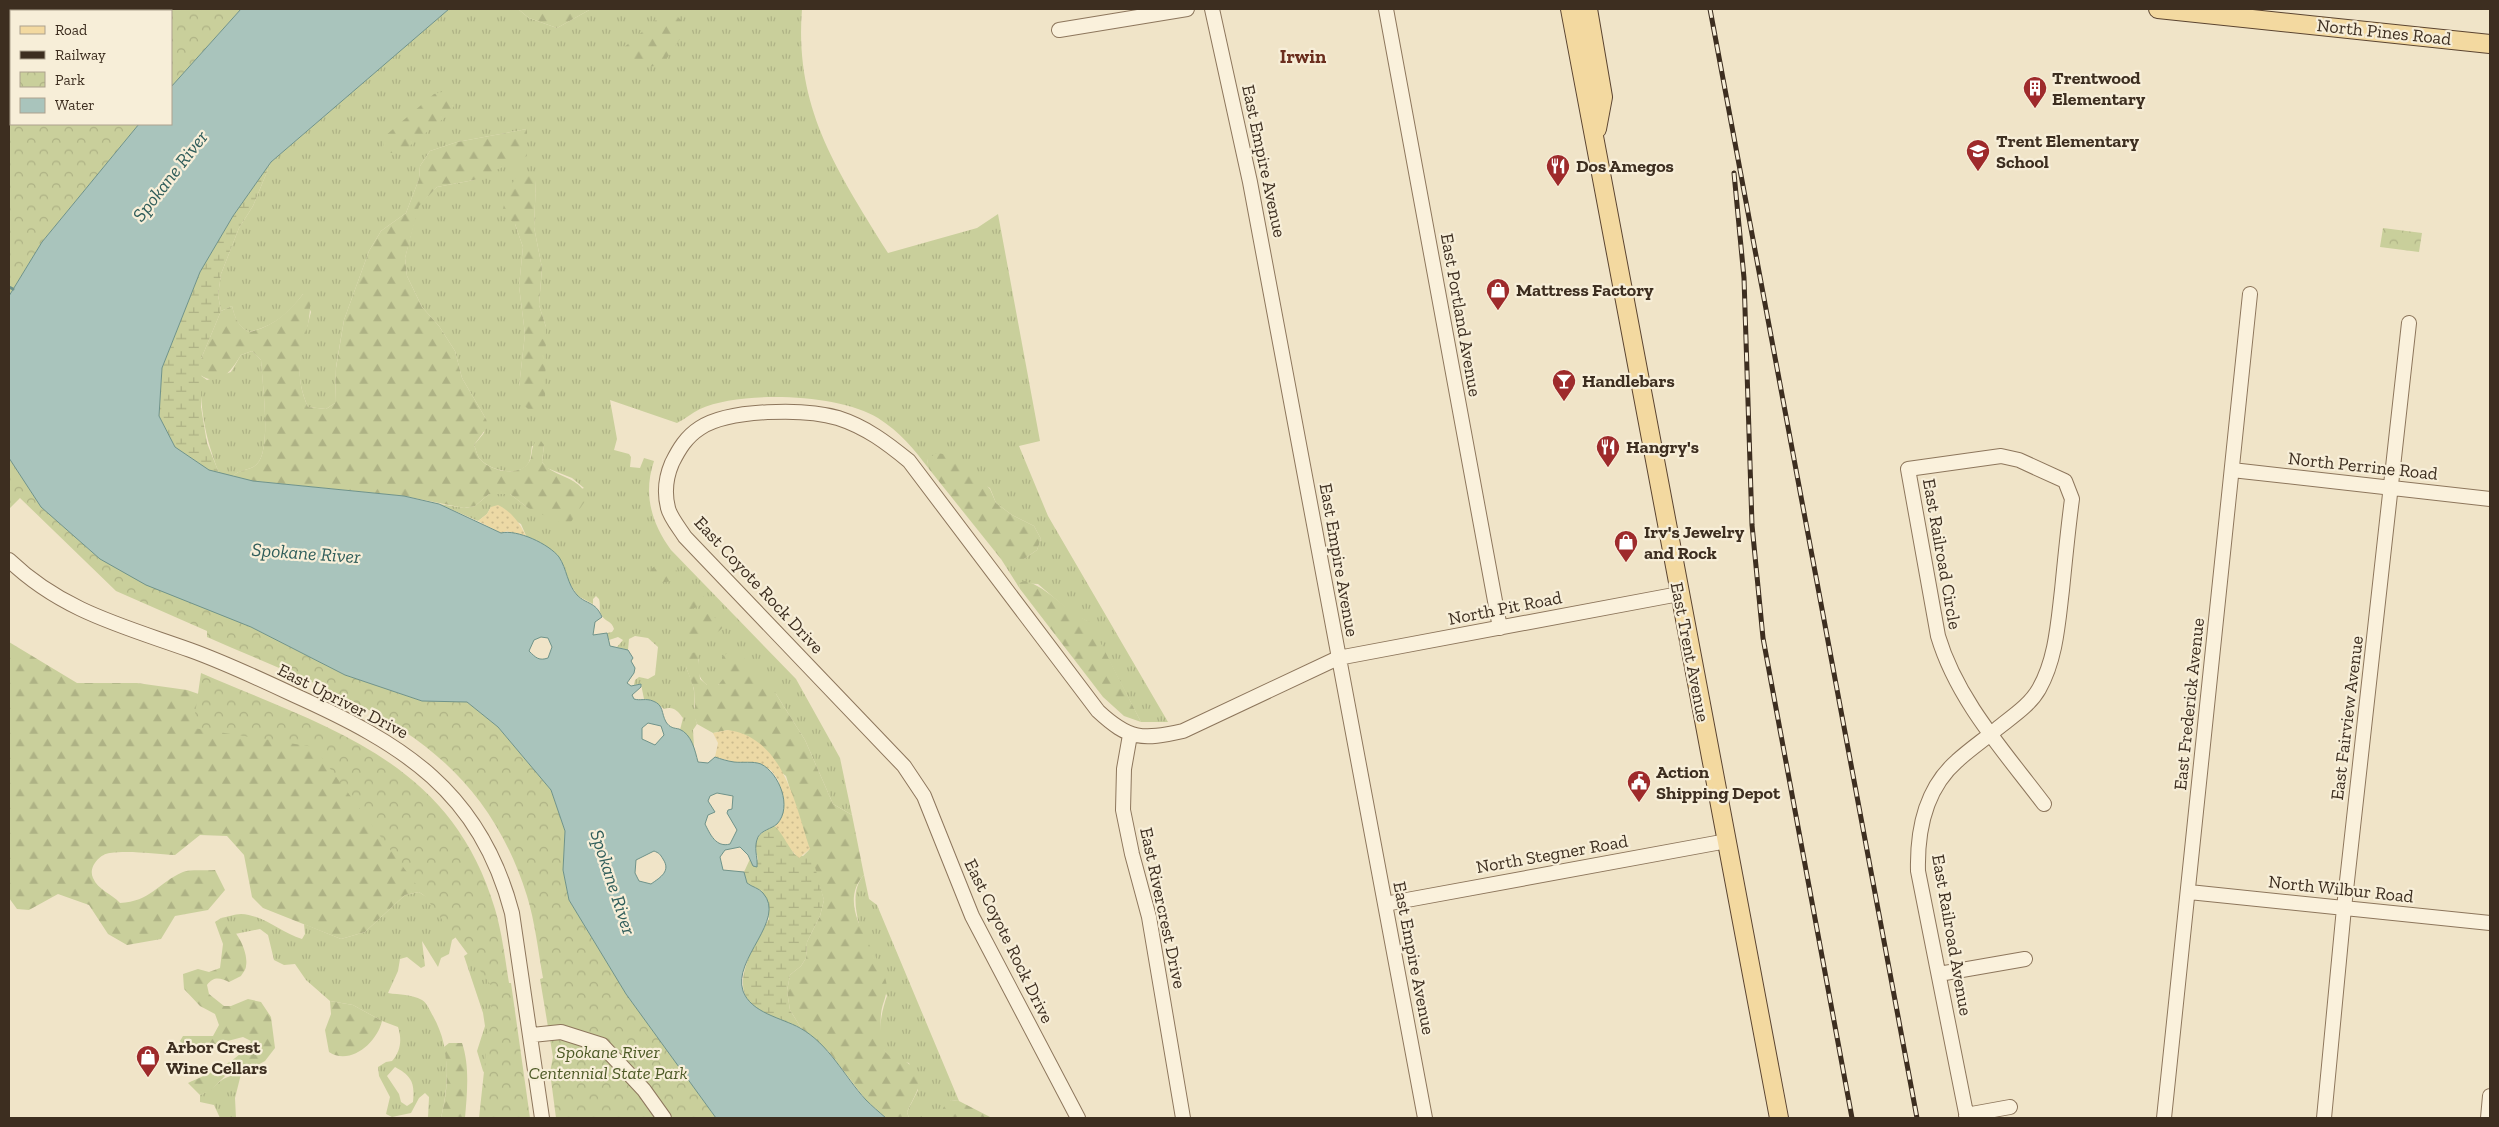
<svg xmlns="http://www.w3.org/2000/svg" width="2499" height="1127" viewBox="0 0 2499 1127" font-family="'Zilla Slab',serif">
	<style>
		.grass { fill: url(#grass-tufts); fill-rule: evenodd }
		.forest { fill: url(#forest-firs) }
		.wetland { fill: url(#wetland-marsh) }
		.sand { fill: url(#sand-dots) }
		.park { fill: url(#park-crowns) }
		.water { fill: #a9c4bc; stroke: #6f938a; fill-rule: evenodd }
		.lines { fill: none; stroke-linecap: round; stroke-linejoin: round }
		.stream { stroke: #6f938a; stroke-width: 3 }
		.minor-casing { stroke: #8d765c; stroke-width: 16 }
		.major-casing { stroke: #5b4430; stroke-width: 20 }
		.minor { stroke: #faf1dc; stroke-width: 14 }
		.major { stroke: #f3d9a0; stroke-width: 18 }
		.rail-casing { stroke: #3d2e20; stroke-width: 5 }
		.rail { stroke: #f7eed8; stroke-width: 3; stroke-dasharray: 9; stroke-linecap: butt }
		.labels { text-anchor: middle; dominant-baseline: central; stroke-width: 4.5; stroke-linejoin: round; paint-order: stroke }
		.street-label { font-size: 18px; fill: #3d2e20; stroke: #f7eed8 }
		.poi-label { font-size: 18px; font-weight: bold; fill: #3d2e20; stroke: #f7eed8; text-anchor: start }
		.park-label { font-size: 18px; font-style: italic; fill: #4d5a26; stroke: #f7eed8 }
		.neighbourhood-label { font-size: 19px; font-weight: bold; fill: #6b2e1e; stroke: #f7eed8 }
		.water-label { font-size: 19px; font-style: italic; fill: #2f5d5a; stroke: #f7eed8 }
	</style>
	<defs>
		<pattern id="grass-tufts" width="24" height="20" patternUnits="userSpaceOnUse" patternTransform="scale(1.25)"><rect width="24" height="20" fill="#c9cf9b"/><path d="M3 7l-1-3M5 7V3M7 7l1-3M15 17l-1-3M17 17v-4M19 17l1-3" fill="none" stroke="#aeb285"/></pattern>
		<pattern id="forest-firs" width="22" height="20" patternUnits="userSpaceOnUse" patternTransform="scale(1.25)"><rect width="22" height="20" fill="#c9cf9b"/><path d="M5 1l3.5 6h-7zM16 11l3.5 6h-7z" fill="#aeb285"/></pattern>
		<pattern id="wetland-marsh" width="20" height="14" patternUnits="userSpaceOnUse" patternTransform="scale(1.25)"><rect width="20" height="14" fill="#c9cf9b"/><path d="M1 5h8M5 5V1M11 12h8M15 12V8" fill="none" stroke="#aeb285"/></pattern>
		<pattern id="sand-dots" width="8" height="8" patternUnits="userSpaceOnUse" patternTransform="scale(1.25)"><rect width="8" height="8" fill="#ecd9a5"/><path d="M2 2h.1M6 6h.1" fill="none" stroke="#cbbb8e" stroke-width="1.8" stroke-linecap="round"/></pattern>
		<pattern id="park-crowns" width="20" height="18" patternUnits="userSpaceOnUse" patternTransform="scale(1.25)"><rect width="20" height="18" fill="#c9cf9b"/><path d="M2 6a3 3 0 1 1 6 0M12 15a3 3 0 1 1 6 0" fill="none" stroke="#aeb285"/></pattern>
	</defs>
	<rect width="100%" height="100%" fill="#f0e4c8"/>
	<path class="grass" d="M449 9H518L529 18 557 28 591 9H802C794 109 838 172 888 253L977 228 998 214 1040 441 1019 446 1048 516 1168 722H1141L1089 622 1074 615 1038 584 1019 583 1020 589 1001 559H1024L1037 550 1041 539 1034 526 1012 515 996 503 990 488 927 459 929 469C914 449 900 432 878 418 840 394 741 390 700 409 692 413 685 419 677 423L610 400 617 439 614 450 629 454 631 457 630 467 640 468 644 458 654 461C643 494 651 522 671 550L796 679 840 758 852 815 833 804 805 740 776 694 724 667V679L718 685H707C698 678 697 670 699 659L686 667C689 675 693 683 694 691 695 703 693 713 697 724L693 730 694 747 687 735 680 730 683 718C677 710 673 706 664 709L654 701 644 699 641 684 634 685 635 680 639 677 648 679 655 675 658 647 648 638 635 636 629 639 628 650 617 647 623 640 618 637 609 640 607 633 612 632 614 629C612 621 606 622 602 616 598 610 601 605 599 599L596 596 593 599V604L578 596 568 581 564 567 549 548 527 538 521 524 491 507 487 514 478 521 439 504 465 508 475 506 489 494H510L528 508 584 488 572 478 547 468 542 462 544 445 532 446C531 451 531 458 529 462 521 478 490 471 480 459 477 456 476 449 474 445L484 433 486 419 462 378 455 351 439 326 422 307 407 276 405 258 418 206 437 187 474 180 527 129 457 142 430 151 420 166 419 179 406 213 381 231 369 251 344 320 336 367 335 403 326 409 308 407C292 371 302 348 311 312L303 294C288 314 274 326 249 332 238 326 235 319 232 306L221 311 218 295 221 274 239 228 253 206 271 162ZM536 180 534 227 542 268 539 305 546 327 519 387 525 334 519 286 523 247 515 224Z
		M252 351 261 360C262 381 272 449 257 464 250 471 239 469 233 476L219 473C205 437 201 413 200 375L207 380 231 372 241 355Z
		M864 875 869 899 877 905 959 1101 951 1100 942 1118H909L907 1112 918 1090 909 1063C904 1062 898 1061 893 1059 873 1048 881 1012 887 996 876 967 839 901 864 875Z
		M419 892 441 907 463 932 452 940 449 954 441 958 438 967 422 941 425 966 421 968 407 957 400 959 398 971 388 993C400 995 411 994 422 1000 427 1003 430 1011 433 1016 451 1048 449 1084 441 1118H428L429 1097 425 1093 419 1098 411 1113 392 1117 386 1114 390 1097 379 1076 378 1067 386 1062 392 1061C401 1051 402 1039 398 1027L382 1021 353 1005 330 1001 306 980 295 964 284 965 274 960 268 935 260 929 235 934 221 918C227 917 235 914 241 914 264 915 281 933 302 939L305 934 304 924 341 939 365 932 405 895ZM395 1067C412 1076 415 1083 413 1102L407 1106 401 1102 399 1094 387 1076Z
		M472 951 492 972 506 1103 483 1071 477 1051 485 1026 483 1013 464 956Z
		M241 1074 235 1098 236 1118H220L214 1105 200 1102V1095C220 1087 216 1077 241 1074Z"/>
	<path class="forest" d="M518 9H591L557 28 529 18Z
		M669 9 682 21V36L663 64C648 68 630 70 618 58L621 50Z
		M446 91 453 93 457 101 449 114 401 153H391L383 147 385 136 434 94Z
		M527 129V156L474 180 437 187 419 206 405 258 407 276 422 307 439 326 455 351 462 378 486 419 488 426 474 445C476 449 477 456 480 459 490 471 519 478 529 462 533 456 530 448 536 441H541L544 445 542 462C555 479 580 475 587 498L571 522 561 523 528 508 510 494H489L475 506 464 508 404 496 253 481 233 476C239 469 250 471 257 464 272 449 262 382 261 360L252 351 241 355C231 371 220 388 200 375L201 359 221 311 232 306C235 318 238 326 249 332 273 327 288 313 303 294L310 295C313 339 287 360 308 407L326 409 335 403 336 368 344 320 369 251 381 231 406 213 419 179 420 166 430 151 457 142Z
		M532 174 536 180 534 227 542 268 539 305 546 327 545 400 539 411H530L523 404 519 387 525 334 519 286 523 247 515 224 507 217 503 209 507 193 516 177Z
		M937 453 955 456 990 489 996 503 1012 515 1034 526 1041 539 1037 550 1024 559H1001L929 469 927 459Z
		M664 562 672 564 679 574 678 578C667 583 659 585 648 577 650 568 656 564 664 562Z
		M1025 581C1050 588 1064 611 1090 622L1141 722 1124 716 1103 697 1020 589 1019 583Z
		M701 594 705 598 703 604C694 608 686 614 676 608L685 596Z
		M702 614H710L722 623 723 627C714 638 695 643 684 632L686 624Z
		M9 642 77 683H137L187 690 330 739 441 907 419 892 405 895 365 932 341 939 263 908 252 897 244 855 227 836 200 835 175 855C155 854 130 850 110 853 99 854 88 868 93 878 98 890 112 894 120 903 150 902 159 882 183 872 191 869 206 871 215 870L225 890 208 910 175 916 161 939 127 945 108 934 89 905 58 894 29 910 17 909 9 898Z
		M698 652 700 679 707 685H718L724 678 722 657 729 652 741 655 776 694 805 740 833 804 852 815 864 875C834 907 879 951 886 981 889 994 882 1002 881 1014 880 1025 881 1038 884 1048 888 1061 901 1057 909 1064 916 1070 921 1083 917 1091 914 1098 910 1105 907 1112L909 1118H886L866 1100 829 1052 801 1028 790 1010 787 991 790 975 801 966 806 958 807 942 820 916 824 900 786 776 728 730 713 733 697 724 693 713 695 707 694 689 686 667 690 653Z
		M221 918C234 926 249 950 246 966 246 969 243 973 241 976L229 982C220 978 214 976 207 985L209 994 224 1006H231L248 999 261 1002 271 1017 275 1048 265 1061 241 1074 225 1076 210 1091 200 1095 188 1083C210 1073 238 1062 251 1041L243 1037 216 1044 184 1046 180 1041 183 1036H213L219 1025 215 1014 200 1006 184 989 183 974 198 969 209 972 220 968 223 944 215 922Z
		M330 1001 353 1005 382 1021C377 1043 350 1066 329 1052L325 1030 331 1014Z
		M449 1043H462C470 1066 467 1094 465 1118H441C447 1093 449 1073 444 1047Z
		M951 1100 959 1101 992 1118H942L943 1108Z"/>
	<path class="wetland" d="M271 162 253 206 239 228 221 274 218 295 221 311 201 359V407L207 443 219 473 209 470 175 447 159 416 162 368 200 272 233 216Z
		M775 826 785 837 794 854 803 856 810 849 824 900 820 916 807 942 806 958 801 966 790 975 787 991 790 1010 801 1028C784 1021 762 1015 749 1001 731 980 758 939 769 919L762 891 747 883 744 872 750 859 753 866 758 859C753 841 757 833 775 826Z"/>
	<path class="sand" d="M498 505C512 512 520 523 527 538L507 531 501 533 478 521 487 514 491 507Z
		M728 730C784 738 795 805 810 849L799 858C789 850 784 835 775 826L781 819 779 781 771 770 758 763 734 762 715 757 718 743 713 733Z"/>
	<path class="park" d="M9 9H241L171 87V11H11V124H139L42 242 9 296Z
		M2383 228 2422 233 2419 252 2380 247Z
		M9 458 41 507 100 559 251 627 345 675 422 701 467 702 498 727 551 790 565 831 563 870 569 900 626 994 716 1118H556L550 1072 553 1057 540 979 543 978C538 950 535 922 527 896 476 733 347 699 207 637V631L116 591 20 498 9 509Z
		M201 673C328 728 451 760 495 909 502 933 505 958 509 983H511L530 1118H479L493 988 314 747 193 728Z"/>
	<path class="water" d="M241 9H449L271 162 233 216 200 272 162 368 159 416 175 447 209 470 253 481 404 496 439 504 501 533C517 529 549 544 559 557 567 569 567 584 577 595 587 605 595 601 602 617L595 622 593 635 607 633 610 646 628 650 633 658 631 661 635 668 634 673 627 683 631 686 641 684V687L632 695 634 699C640 701 646 698 653 701 664 705 661 713 666 722 670 728 674 728 679 729 692 734 695 751 698 762L708 763 715 757C721 759 727 761 734 762 742 763 753 761 761 764 779 773 793 807 777 824 771 829 762 830 758 837 753 848 758 856 757 867L753 866 748 855 740 847 725 850 720 857 723 870 744 872 747 883C752 887 759 888 763 893 787 920 732 959 743 991 751 1013 782 1018 800 1028 829 1044 844 1076 866 1100 872 1106 879 1112 886 1118H716L626 994 569 900 563 870 565 831 551 790 498 727 467 702 422 701 345 675 251 627 146 585 100 559 41 507 9 458V296L42 242 139 124H171V87ZM541 637 548 638 552 647 548 658C539 661 536 658 529 651L534 640ZM648 723 661 726 664 735 655 745 642 739V728ZM717 793 733 796 732 809 728 810 727 813 737 830 730 844C716 848 710 834 705 824L708 815 715 812 708 801 710 796ZM654 851C659 853 660 854 663 859 671 871 661 877 651 884L639 881 635 873 636 860Z"/>
	<g class="lines">
		<path class="stream" d="M9 287 13 289"/>
		<g class="minor-casing">
			<path id="minor" d="M1212 9 1250 182 1425 1118
				M1386 9 1500 628
				M1059 30 1187 9
				M2232 470 2490 499
				M9 560C62 611 123 626 190 650 226 663 260 679 294 695 403 744 480 791 512 913L542 1118
				M1130 735 1124 769 1123 810 1132 854 1149 917 1183 1118
				M2189 892 2490 923
				M1385 904 1727 841
				M1939 974 2025 959
				M532 1035 561 1032 602 1045 644 1090 664 1118
				M1966 1115 2010 1107
				M1078 1118 972 916 924 796 904 766 685 537C680 529 670 517 668 508 664 492 666 477 672 463 679 449 686 437 700 428 729 409 805 408 838 418 866 427 887 443 909 461L1098 711C1129 740 1142 740 1183 731L1338 658 1679 594
				M1967 1118 1918 871C1917 831 1925 789 1957 761 1970 749 1985 739 1998 728 2013 716 2030 705 2039 689 2056 659 2058 623 2062 590 2065 560 2068 529 2072 499L2065 481 2019 460 2001 456 1908 469 1938 636C1957 700 2004 751 2044 804
				M2164 1118 2250 294
				M2324 1118 2344 908 2409 323
				M2488 1118 2490 1096"/>
		</g>
		<g class="major-casing">
			<path id="major" d="M1570 9 1779 1118
				M1588 9 1603 97 1597 129
				M2158 9 2490 44"/>
		</g>
		<use href="#minor" class="minor"/>
		<use href="#major" class="major"/>
		<g class="rail-casing">
			<path id="rail" d="M1710 9 1917 1118
				M1734 173 1744 278 1752 525 1763 638 1852 1118"/>
		</g>
		<use href="#rail" class="rail"/>
	</g>
	<defs>
		<g id="building-pin" transform="scale(1.25)"><path d="M0 17L-7.5 6A9.5 9.5 0 1 1 7.5 6Z" fill="#9e2a2b" stroke="#f7eed8"/><path d="M-4-6H4V6H1V3H-1V6H-4ZM-2.5-4.3h1.7v1.8h-1.7ZM.8-4.3h1.7v1.8H.8ZM-2.5-1h1.7V.8h-1.7ZM.8-1h1.7V.8H.8Z" fill="#fff"/></g>
		<g id="school-pin" transform="scale(1.25)"><path d="M0 17L-7.5 6A9.5 9.5 0 1 1 7.5 6Z" fill="#9e2a2b" stroke="#f7eed8"/><path d="M0-5L7-2L0 1L-7-2ZM-4 1L0 2.5L4 1V4Q0 6-4 4Z" fill="#fff"/></g>
		<g id="restaurant-pin" transform="scale(1.25)"><path d="M0 17L-7.5 6A9.5 9.5 0 1 1 7.5 6Z" fill="#9e2a2b" stroke="#f7eed8"/><path d="M-5-6h1v4h1v-4h1v4h1v-4h1v5L-1.5 .5V6h-2V.5L-5-1ZM5-6V6H3V1.5H1.5Q1.5-4 5-6Z" fill="#fff"/></g>
		<g id="shop-pin" transform="scale(1.25)"><path d="M0 17L-7.5 6A9.5 9.5 0 1 1 7.5 6Z" fill="#9e2a2b" stroke="#f7eed8"/><path d="M-5-2.5h2.3a2.7 3.5 0 0 1 5.4 0H5L5.5 6h-11ZM-1.5-2.5h3a1.5 2.3 0 0 0-3 0Z" fill="#fff"/></g>
		<g id="bar-pin" transform="scale(1.25)"><path d="M0 17L-7.5 6A9.5 9.5 0 1 1 7.5 6Z" fill="#9e2a2b" stroke="#f7eed8"/><path d="M-6-5H6L.8 .8V4.5H3.5V6h-7V4.5H-.8V.8Z" fill="#fff"/></g>
		<g id="civic-pin" transform="scale(1.25)"><path d="M0 17L-7.5 6A9.5 9.5 0 1 1 7.5 6Z" fill="#9e2a2b" stroke="#f7eed8"/><path d="M-.6-6.5H3V-4.5H.6V-3L4-1V1h2V6H-6V1h2V-1L-.6-3ZM-1.2 2.5V6h2.4V2.5Z" fill="#fff"/></g>
	</defs>
	<g fill-rule="evenodd">
		<use href="#building-pin" x="2035" y="88"/>
		<use href="#school-pin" x="1978" y="151"/>
		<use href="#restaurant-pin" x="1558" y="166"/>
		<use href="#shop-pin" x="1498" y="290"/>
		<use href="#bar-pin" x="1564" y="381"/>
		<use href="#restaurant-pin" x="1608" y="447"/>
		<use href="#shop-pin" x="1626" y="542"/>
		<use href="#civic-pin" x="1639" y="782"/>
		<use href="#shop-pin" x="148" y="1057"/>
	</g>
	<g class="labels">
		<g class="street-label">
			<text transform="translate(2384 32) rotate(6)">North Pines Road</text>
			<text transform="translate(1264 161) rotate(78)">East Empire Avenue</text>
			<text transform="translate(1461 315) rotate(80)">East Portland Avenue</text>
			<text transform="translate(2363 466) rotate(6)">North Perrine Road</text>
			<text transform="translate(1942 554) rotate(80)">East Railroad Circle</text>
			<text transform="translate(1339 560) rotate(80)">East Empire Avenue</text>
			<text transform="translate(759 585) rotate(47)">East Coyote Rock Drive</text>
			<text transform="translate(1505 608) rotate(-11)">North Pit Road</text>
			<text transform="translate(1690 652) rotate(79)">East Trent Avenue</text>
			<text transform="translate(343 701) rotate(27)">East Upriver Drive</text>
			<text transform="translate(2189 704) rotate(-84)">East Frederick Avenue</text>
			<text transform="translate(2347 718) rotate(-83)">East Fairview Avenue</text>
			<text transform="translate(1552 854) rotate(-10)">North Stegner Road</text>
			<text transform="translate(2341 889) rotate(6)">North Wilbur Road</text>
			<text transform="translate(1163 908) rotate(78)">East Rivercrest Drive</text>
			<text transform="translate(1952 935) rotate(80)">East Railroad Avenue</text>
			<text transform="translate(1009 941) rotate(64)">East Coyote Rock Drive</text>
			<text transform="translate(1414 958) rotate(79)">East Empire Avenue</text>
		</g>
		<g class="poi-label">
			<text x="2052" y="78">Trentwood<tspan x="2052" dy="21">Elementary</tspan></text>
			<text x="1996" y="141">Trent Elementary<tspan x="1996" dy="21">School</tspan></text>
			<text x="1576" y="166">Dos Amegos</text>
			<text x="1516" y="290">Mattress Factory</text>
			<text x="1582" y="381">Handlebars</text>
			<text x="1626" y="447">Hangry's</text>
			<text x="1644" y="532">Irv's Jewelry<tspan x="1644" dy="21">and Rock</tspan></text>
			<text x="1656" y="772">Action<tspan x="1656" dy="21">Shipping Depot</tspan></text>
			<text x="166" y="1047">Arbor Crest<tspan x="166" dy="21">Wine Cellars</tspan></text>
		</g>
		<g class="park-label">
			<text x="608" y="1052">Spokane River<tspan x="608" dy="21">Centennial State Park</tspan></text>
		</g>
		<g class="neighbourhood-label">
			<text x="1303" y="56">Irwin</text>
		</g>
		<g class="water-label">
			<text transform="translate(170 176) rotate(-52)">Spokane River</text>
			<text transform="translate(306 553) rotate(4)">Spokane River</text>
			<text transform="translate(613 882) rotate(72)">Spokane River</text>
		</g>
	</g>
	<rect width="2499" height="1127" fill="none" stroke="#3d2e20" stroke-width="20"/>
	<rect x="10" y="10" width="162" height="115" fill="#f7eed8" stroke="#ada18e"/>
	<rect x="20" y="26" width="25" height="8" fill="#f3d9a0" stroke="#ada18e"/>
	<text x="55" y="35" font-size="15" fill="#3d2e20">Road</text>
	<rect x="20" y="51" width="25" height="8" fill="#3d2e20" stroke="#ada18e"/>
	<text x="55" y="60" font-size="15" fill="#3d2e20">Railway</text>
	<rect x="20" y="72" width="25" height="15" fill="url(#park-crowns)" stroke="#ada18e"/>
	<text x="55" y="85" font-size="15" fill="#3d2e20">Park</text>
	<rect x="20" y="98" width="25" height="15" fill="#a9c4bc" stroke="#ada18e"/>
	<text x="55" y="110" font-size="15" fill="#3d2e20">Water</text>
</svg>
